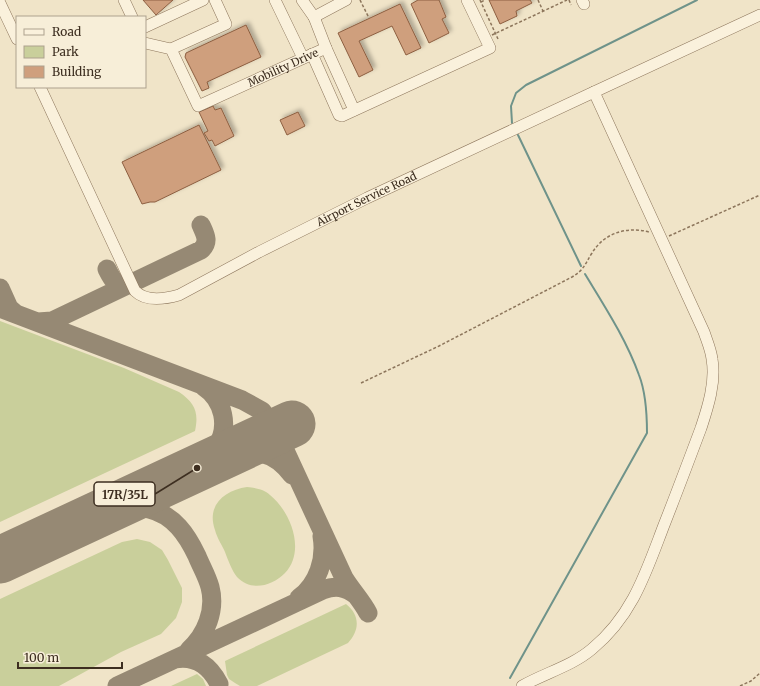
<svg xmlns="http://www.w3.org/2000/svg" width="760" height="686" viewBox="0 0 760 686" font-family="Merriweather,serif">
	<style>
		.green { fill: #c9cf9b }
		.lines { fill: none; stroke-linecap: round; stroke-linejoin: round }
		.stream { stroke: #6f938a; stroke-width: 2 }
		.taxiway { stroke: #968974; stroke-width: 19 }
		.runway { stroke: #968974; stroke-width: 47 }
		.building { fill: #cf9f7d; stroke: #8d5f41; filter: url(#shadow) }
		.minor-casing { stroke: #8d765c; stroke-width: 12 }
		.path { stroke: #8d765c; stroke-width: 1.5; stroke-dasharray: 3 2; stroke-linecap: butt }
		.minor { stroke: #faf1dc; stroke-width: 11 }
		.labels { text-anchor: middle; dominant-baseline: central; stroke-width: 3.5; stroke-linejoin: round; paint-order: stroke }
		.street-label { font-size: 11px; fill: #3d2e20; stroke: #f7eed8 }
		.leader { fill: none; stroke: #3d2e20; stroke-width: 1.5 }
		.callout-dot { fill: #3d2e20; stroke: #f7eed8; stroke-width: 1.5 }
		.callout { fill: #f7eed8; stroke: #3d2e20; stroke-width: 1.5 }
		.callout-label { font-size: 12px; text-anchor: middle; font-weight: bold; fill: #3d2e20 }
	</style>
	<defs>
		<filter id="shadow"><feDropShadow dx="3" dy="-3" stdDeviation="2" flood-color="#0004"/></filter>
	</defs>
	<rect width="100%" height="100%" fill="#f0e4c8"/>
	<path class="green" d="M0 321 124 368 179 392C195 403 199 412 195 431L0 522Z
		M247 487C256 488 264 489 270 495 291 512 306 551 285 573 272 586 251 592 237 577 232 571 228 560 225 552 222 545 217 538 215 530 206 505 225 490 247 487Z
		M137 539 150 542 162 550 168 560 182 588V602L176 618 161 634 121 652 59 686H0V599L122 542Z
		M346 604C360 615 360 630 348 643L257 686H240L235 683 229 679 227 675 225 661Z
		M197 674 203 679 206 686H171Z"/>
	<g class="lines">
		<path class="stream" d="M512 123 511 106 516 93 526 85 697 0
			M518 135 581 266
			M510 678 647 433C647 414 646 393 639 375 626 339 605 307 585 274"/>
		<path class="taxiway" d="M107 269C112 279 116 288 129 285
			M0 288 9 308 16 314
			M0 308 242 400 262 411 276 431 344 578C352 591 362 601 368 613
			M38 322 52 321 201 250C210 242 205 234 201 225
			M223 456C252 448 274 450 292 475
			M197 468C204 462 211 456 216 448 230 427 224 400 203 386
			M85 521C106 513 126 504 149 509 174 515 187 535 197 556 201 566 207 576 210 587 216 610 206 635 189 650
			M299 598C318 584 326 559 322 536
			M175 659C196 655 210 666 219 684
			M117 686 323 590C336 585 345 587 356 595"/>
		<path class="runway" d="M0 560 292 424"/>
	</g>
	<path class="building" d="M143 0H173L156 15Z
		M418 0H439L446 17 442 19 449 33 429 43 411 4Z
		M489 0H530L532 3 516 11 517 16 500 24Z
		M400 4 421 48 406 55 392 26 359 41 373 70 359 77 338 33Z
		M246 25 261 57 207 82 209 88 202 91 185 57 186 53Z
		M213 106 215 110 221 108 234 136 215 146 212 140 209 141 204 133 208 131 199 112Z
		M298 112 305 126 287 135 280 120Z
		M199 125 221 170 155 202H150L142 204 122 162Z"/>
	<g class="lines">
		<g class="minor-casing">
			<g id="minor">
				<path d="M124 0 132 17"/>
				<path d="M275 0 303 58"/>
				<path d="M302 0 314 17"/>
				<path d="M582 0 584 4"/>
				<path d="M0 3 17 39"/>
				<path d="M145 27 203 0"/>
				<path id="s1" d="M145 43 171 49 198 106 326 48 314 17 346 0"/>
				<path d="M326 48 354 110"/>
				<path d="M171 49 226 24 215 0"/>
				<path d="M312 54 339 115 342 116 490 48 467 0"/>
				<path id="s2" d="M40 87 135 291C146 302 165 299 179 295L259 252 367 198 594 92"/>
				<path d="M522 686C545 673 572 666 592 649 633 615 646 572 664 525 677 492 689 460 701 428 708 407 716 382 712 359 711 350 707 341 704 332L594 92 760 15"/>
			</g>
		</g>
		<path class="path" d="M360 0 369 18
			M480 0 498 39
			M538 0 543 11
			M569 0 571 5
			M481 2 485 0
			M492 35 567 0
			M669 236 760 195
			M361 383 439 346 572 277C584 270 585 264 592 253 604 233 627 226 649 232
			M740 686 751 681 760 673"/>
		<use href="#minor" class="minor"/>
	</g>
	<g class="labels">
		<g class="street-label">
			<text stroke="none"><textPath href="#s1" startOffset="183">Mobility Drive</textPath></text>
			<text stroke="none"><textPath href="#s2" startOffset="482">Airport Service Road</textPath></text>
		</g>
	</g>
	<path class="leader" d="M197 468L155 494"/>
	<circle class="callout-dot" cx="197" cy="468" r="4"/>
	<rect class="callout" x="94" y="482" width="61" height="24" rx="4"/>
	<g class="callout-label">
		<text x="125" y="499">17R/35L</text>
	</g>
	<rect x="16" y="16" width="130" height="72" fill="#f7eed8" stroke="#ada18e"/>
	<rect x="24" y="29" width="20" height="6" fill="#faf1dc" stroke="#ada18e"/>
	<text x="52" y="36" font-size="12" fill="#3d2e20">Road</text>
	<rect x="24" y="46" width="20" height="12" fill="#c9cf9b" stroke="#ada18e"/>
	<text x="52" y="56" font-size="12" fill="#3d2e20">Park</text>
	<rect x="24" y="66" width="20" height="12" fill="#cf9f7d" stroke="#ada18e"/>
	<text x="52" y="76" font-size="12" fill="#3d2e20">Building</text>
	<path d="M18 662v6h104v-6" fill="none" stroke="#3d2e20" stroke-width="2"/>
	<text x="24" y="662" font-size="12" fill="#3d2e20" stroke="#f7eed8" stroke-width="3" paint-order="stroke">100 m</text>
</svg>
